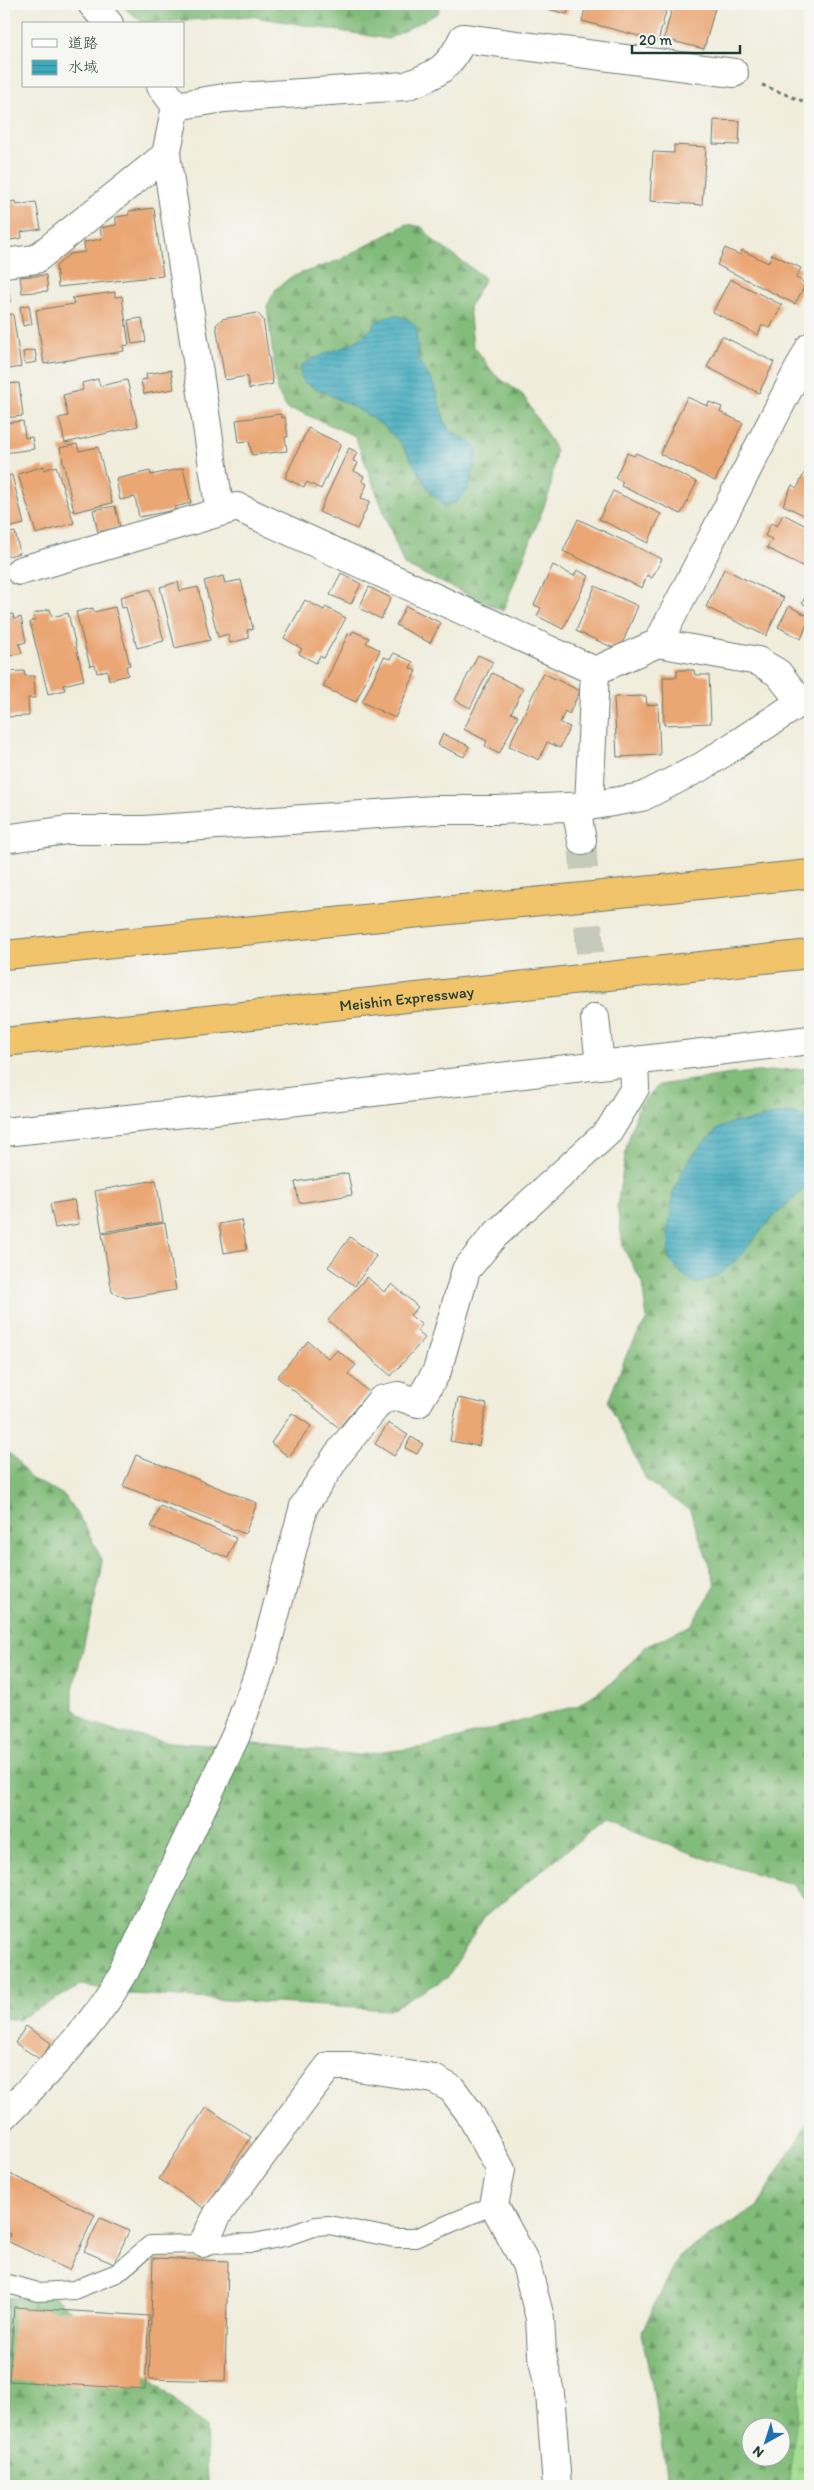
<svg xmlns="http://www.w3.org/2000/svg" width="814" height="2490" viewBox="0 0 814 2490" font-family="Itim,'Klee One',sans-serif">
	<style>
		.forest { fill: url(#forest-firs); stroke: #507c57; fill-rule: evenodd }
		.park { fill: url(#park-tufts); stroke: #618d62 }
		.water { fill: url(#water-rules); stroke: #2e7378 }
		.building { fill: #eaa673 }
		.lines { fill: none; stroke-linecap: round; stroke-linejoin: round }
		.street-tunnel { stroke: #c6caba; stroke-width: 28; stroke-dasharray: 28 14; stroke-linecap: butt }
		.lane-casing { stroke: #687b6f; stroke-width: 20 }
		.street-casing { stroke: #687b6f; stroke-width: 30 }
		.highway-casing { stroke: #687b6f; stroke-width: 30 }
		.path { stroke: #687b6f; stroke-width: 3; stroke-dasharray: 4 4; stroke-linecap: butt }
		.lane { stroke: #fff; stroke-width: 18 }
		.street { stroke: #fff; stroke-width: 28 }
		.highway { stroke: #f1c36a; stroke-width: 28 }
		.labels { text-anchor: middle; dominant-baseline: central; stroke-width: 5; stroke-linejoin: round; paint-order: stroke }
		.street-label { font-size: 16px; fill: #1f3d34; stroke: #f6f6f2 }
	</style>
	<defs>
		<pattern id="forest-firs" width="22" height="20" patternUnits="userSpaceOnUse" patternTransform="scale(1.25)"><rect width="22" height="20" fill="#82bc7a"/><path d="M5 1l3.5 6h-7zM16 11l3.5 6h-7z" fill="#6a9a65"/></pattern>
		<pattern id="park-tufts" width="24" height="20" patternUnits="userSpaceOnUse" patternTransform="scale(1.25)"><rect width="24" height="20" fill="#a3dd90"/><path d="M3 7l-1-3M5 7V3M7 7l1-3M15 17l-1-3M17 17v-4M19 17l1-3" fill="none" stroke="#84b476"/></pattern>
		<pattern id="water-rules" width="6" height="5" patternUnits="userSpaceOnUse" patternTransform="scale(1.25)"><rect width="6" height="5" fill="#3ea9bd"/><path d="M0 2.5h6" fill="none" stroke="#338b9a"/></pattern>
	</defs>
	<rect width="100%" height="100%" fill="#f6f6f2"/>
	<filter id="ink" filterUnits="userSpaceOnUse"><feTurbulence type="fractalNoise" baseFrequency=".02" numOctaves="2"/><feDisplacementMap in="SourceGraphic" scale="10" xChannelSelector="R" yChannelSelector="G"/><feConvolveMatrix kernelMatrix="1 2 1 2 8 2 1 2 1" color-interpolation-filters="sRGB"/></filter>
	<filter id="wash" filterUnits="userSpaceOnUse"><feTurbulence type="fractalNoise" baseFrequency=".0096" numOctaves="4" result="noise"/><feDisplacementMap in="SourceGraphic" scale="20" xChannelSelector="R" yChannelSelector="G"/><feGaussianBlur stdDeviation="1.12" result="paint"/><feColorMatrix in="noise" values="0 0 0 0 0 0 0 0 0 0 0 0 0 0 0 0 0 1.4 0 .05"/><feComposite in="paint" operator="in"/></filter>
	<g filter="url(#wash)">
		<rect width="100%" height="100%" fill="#f0eddc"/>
		<path class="forest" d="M120 4H441L438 13 388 39 250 16 143 23Z
			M407 224 422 227 435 242 485 278 469 307 473 345 495 375 523 395 556 450 550 491 503 611 404 565 355 436 298 411 288 410 277 391 267 306 276 289 291 277 340 260ZM370 333 418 344V359L434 385 445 423 449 429 461 437 430 493C419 473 410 453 395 437 372 412 334 398 305 383L334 352 355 343Z
			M810 1068V1905L794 1885 716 1862 603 1821 484 1917 447 1978 389 2010 131 1994 82 1985 17 2020 4 2018V1450L14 1457 30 1478 64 1495 85 1526 102 1560 101 1574 73 1689V1709L90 1722 122 1733 169 1742 206 1745 246 1742 358 1755 425 1747 577 1706 613 1682 645 1647 691 1625 716 1585 690 1510 647 1481 608 1402 628 1351 647 1319 642 1283 623 1247 617 1206 627 1145 639 1105 659 1085 732 1074Z
			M810 2119V2486H659L666 2474 652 2384 641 2333 680 2255 757 2207ZM752 2428H782V2458H752Z
			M55 2297 206 2427 208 2486H4V2298Z"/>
		<path class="park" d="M810 2313V2486H788L810 2314Z"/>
		<path class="water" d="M396 315 408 319 416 326 418 359 434 385 445 423 449 429 474 445 477 451 474 472 468 490 455 503 443 505C422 486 414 457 394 436 371 412 334 398 305 383L300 375 301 366C328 347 358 351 378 320Z
			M785 1113 798 1114 810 1121V1181C800 1195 788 1203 777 1214 748 1241 738 1272 696 1284L682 1274 669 1259 668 1233 673 1193 685 1166 701 1145 719 1128 730 1123 750 1121Z"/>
		<g id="blocks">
			<path class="building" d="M528 4H570L567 14Z
				M586 4H668L658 41 582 21Z
				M673 4H716L704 49 664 39Z
				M714 120 740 121 739 145 713 144Z
				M674 145 706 147 702 205 650 201 653 152 674 153Z
				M16 201 17 205 36 202 41 229 21 232 22 238 4 241V203Z
				M154 208 163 276 58 287 56 266 70 254 85 252 84 242 102 239 100 228 116 225V217L129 215V211Z
				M725 248 740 255 742 250 768 263 772 254 801 268 796 278 806 283 795 304 717 265Z
				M46 275 48 291 22 293 20 277Z
				M730 279 782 305 770 328 762 325 758 335 713 312Z
				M7 281 10 302H4V282Z
				M115 292V297L122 296 129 345 123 346 124 351 44 364 36 310 74 304 72 298Z
				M29 305 32 324 23 326 20 307Z
				M257 313 263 319 273 384 249 389 247 376 225 380 216 325 222 319Z
				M13 314 21 367 4 370V315Z
				M142 318 146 342 132 344 128 320Z
				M722 336 774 362 759 393 707 367Z
				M35 350 37 362 25 364 23 352Z
				M171 370 174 389 144 394 141 380 147 379 146 374Z
				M98 379 100 386 127 380 138 426 65 443 59 418 68 416 63 395 83 390 82 383Z
				M19 383 23 416 4 418V384Z
				M687 397 707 406 709 402 722 407 720 412 743 423 715 481 660 454Z
				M281 414V418L285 417 288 437H285L287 451 252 455 249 441 239 442 236 420Z
				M23 421 25 438 32 437 34 449 4 453V423Z
				M308 428 341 444 321 489 307 482 304 487 285 478Z
				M77 444 79 451 98 447 112 503 74 512 60 448Z
				M349 448 357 452 353 461 358 463 354 471 364 476 362 481 367 484 361 498 370 501 357 529 319 512Z
				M627 453 634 456 636 453 697 482 681 514 621 486 623 482 615 478Z
				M44 466V470L56 466 74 523 36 534 18 474Z
				M183 468 191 503 175 507V510L139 517 135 497 120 500 116 479 150 471 151 475Z
				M805 472 810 474V518L783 505 792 485 797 488Z
				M12 475 24 524 4 529V477Z
				M613 491 661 514 648 543 599 519Z
				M115 506 120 527 98 532 93 510Z
				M783 514 810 528V570L767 548 772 539 765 536 771 523 777 526Z
				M578 519 662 559 652 578 647 575 642 588 563 551Z
				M15 532 20 553 4 557V534Z
				M553 565 574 576 577 570 589 576 563 629 537 616 541 608 534 605Z
				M724 569 784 598 766 636 706 607Z
				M341 573 361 584 351 604 330 595Z
				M223 576 225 583 241 580 253 629 247 630 249 638 230 643 228 634 218 637 204 581Z
				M178 582 180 591 198 587 210 640 175 648 160 587Z
				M595 586 638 606 622 644 614 648 576 631Z
				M369 587 391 598 381 619 359 608Z
				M810 588V608L802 603Z
				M150 589 164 641 137 648 126 607 122 608 120 597Z
				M305 600 324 610 326 607 346 618 324 658 320 656 316 663 299 654 302 649 284 638Z
				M406 606 441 623 430 643 396 625Z
				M789 606 810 617 801 639 778 627Z
				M115 607 130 665 126 666 128 675 109 680 107 670 97 673 95 665 90 666 76 612 93 608 94 612Z
				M50 609 52 617 68 613 84 680 63 685 65 690 48 694 30 622 35 620 33 614Z
				M13 614 14 619 21 617 26 642 19 644 22 653 4 657V616Z
				M353 631 369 638 366 643 380 650 356 702 323 687 348 634 351 635Z
				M394 653 413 662 410 668 416 671 395 718 362 702 384 657 390 659Z
				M478 655 493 662 470 708 455 700Z
				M677 670H694L695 675H709L711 723 664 725 663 677H677Z
				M24 671 25 676H34L35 698H28L29 716 4 717V672Z
				M492 673 523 689 511 713 518 716 499 754 485 746 487 741 464 729Z
				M543 673 580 691 569 714 565 711 560 723 570 727 560 748 547 742 539 760 509 746Z
				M646 696 647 705 658 704 660 755 617 757 614 697Z
				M443 734 469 746 464 757 438 745Z
				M348 1173 352 1195 299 1203 295 1182Z
				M156 1180 163 1222 102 1232 95 1191Z
				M74 1200 79 1224 55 1228 50 1204Z
				M241 1220 247 1249 224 1253 219 1224Z
				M165 1223 176 1290 126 1298 112 1292 102 1234Z
				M350 1237 376 1256 355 1286 328 1267Z
				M367 1277 384 1292 392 1284 418 1307 410 1315 422 1325 417 1331 425 1338 391 1376 328 1320Z
				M308 1341 329 1359 337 1350 356 1365 348 1374 369 1392 339 1428 277 1377Z
				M458 1398 487 1404 479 1446 450 1441Z
				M292 1413 311 1426 289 1457 271 1443Z
				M388 1423 408 1435 394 1456 375 1444Z
				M411 1437 423 1444 417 1454 405 1448Z
				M136 1455 257 1503 245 1534 123 1486Z
				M160 1506 236 1538 228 1558 151 1527Z
				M26 2026 51 2043 41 2060 15 2043Z
				M206 2107 251 2137 205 2209 159 2179Z
				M8 2173 95 2215 69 2270 7 2241 10 2234 4 2231V2182Z
				M100 2218 129 2231 114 2264 84 2251Z
				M153 2258 228 2261 225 2381 149 2379Z
				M14 2307 149 2316 145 2389 9 2381Z"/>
		</g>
	</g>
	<g filter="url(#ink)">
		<use href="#blocks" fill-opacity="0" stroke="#687b6f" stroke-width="1"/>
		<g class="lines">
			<path class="street-tunnel" d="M582 841 595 1018"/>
			<g class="lane-casing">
				<path id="lane" d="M4 2283 38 2292 74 2290 117 2273 150 2245 254 2243 284 2237 316 2226 329 2225 394 2238H415L494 2205"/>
			</g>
			<g class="street-casing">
				<path id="street" d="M92 4 109 24
					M161 86 176 106 224 98 406 86C436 75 450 68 463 38L734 73
					M166 155 220 512
					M4 263 36 259 166 155 176 106
					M20 571 237 507 595 671 658 643 810 347
					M658 643 758 661 778 673 801 702
					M589 806 595 671
					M576 807 582 841
					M4 839 68 830H144L435 810H496L589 806 642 797 703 766 801 702 810 699
					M595 1018 600 1065
					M4 1132 289 1102 810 1040
					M4 2116C48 2071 94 2026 125 1971L236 1735 261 1667 304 1506 338 1454 381 1400 398 1396 418 1403 437 1371 466 1270 494 1236 609 1131 635 1088 634 1061
					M203 2243 218 2214 329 2066H350L434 2079 452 2089 469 2112 501 2170 494 2205 526 2264 540 2318 542 2355 550 2393 557 2486"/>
			</g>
			<g class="highway-casing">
				<g id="highway">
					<path d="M4 955 810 874"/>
					<path id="s1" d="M4 1042 810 954"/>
				</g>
			</g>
			<path class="path" d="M762 85 810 104"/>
			<use href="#lane" class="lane"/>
			<use href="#street" class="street"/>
			<use href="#highway" class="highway"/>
		</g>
	</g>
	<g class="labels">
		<g class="street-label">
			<text stroke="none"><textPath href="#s1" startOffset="405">Meishin Expressway</textPath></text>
		</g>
	</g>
	<rect width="814" height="2490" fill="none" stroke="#f6f6f2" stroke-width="20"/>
	<rect x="22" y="22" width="162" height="65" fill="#f6f6f2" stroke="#a0aca6"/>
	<rect x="32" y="39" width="25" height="8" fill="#ffffff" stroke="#a0aca6"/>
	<text x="68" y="48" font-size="15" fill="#1f3d34">道路</text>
	<rect x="32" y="60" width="25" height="15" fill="url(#water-rules)" stroke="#a0aca6"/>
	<text x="68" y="72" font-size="15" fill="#1f3d34">水域</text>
	<g transform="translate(766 2442) rotate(219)"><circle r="24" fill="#f6f6f2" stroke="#a0aca6"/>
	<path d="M0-4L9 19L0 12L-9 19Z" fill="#1f6fb2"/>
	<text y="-8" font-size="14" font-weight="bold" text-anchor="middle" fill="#1f3d34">N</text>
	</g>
	<path d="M632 45v8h108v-8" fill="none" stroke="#1f3d34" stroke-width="2.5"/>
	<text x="639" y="45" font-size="15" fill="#1f3d34" stroke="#f6f6f2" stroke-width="4" paint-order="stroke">20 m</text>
</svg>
